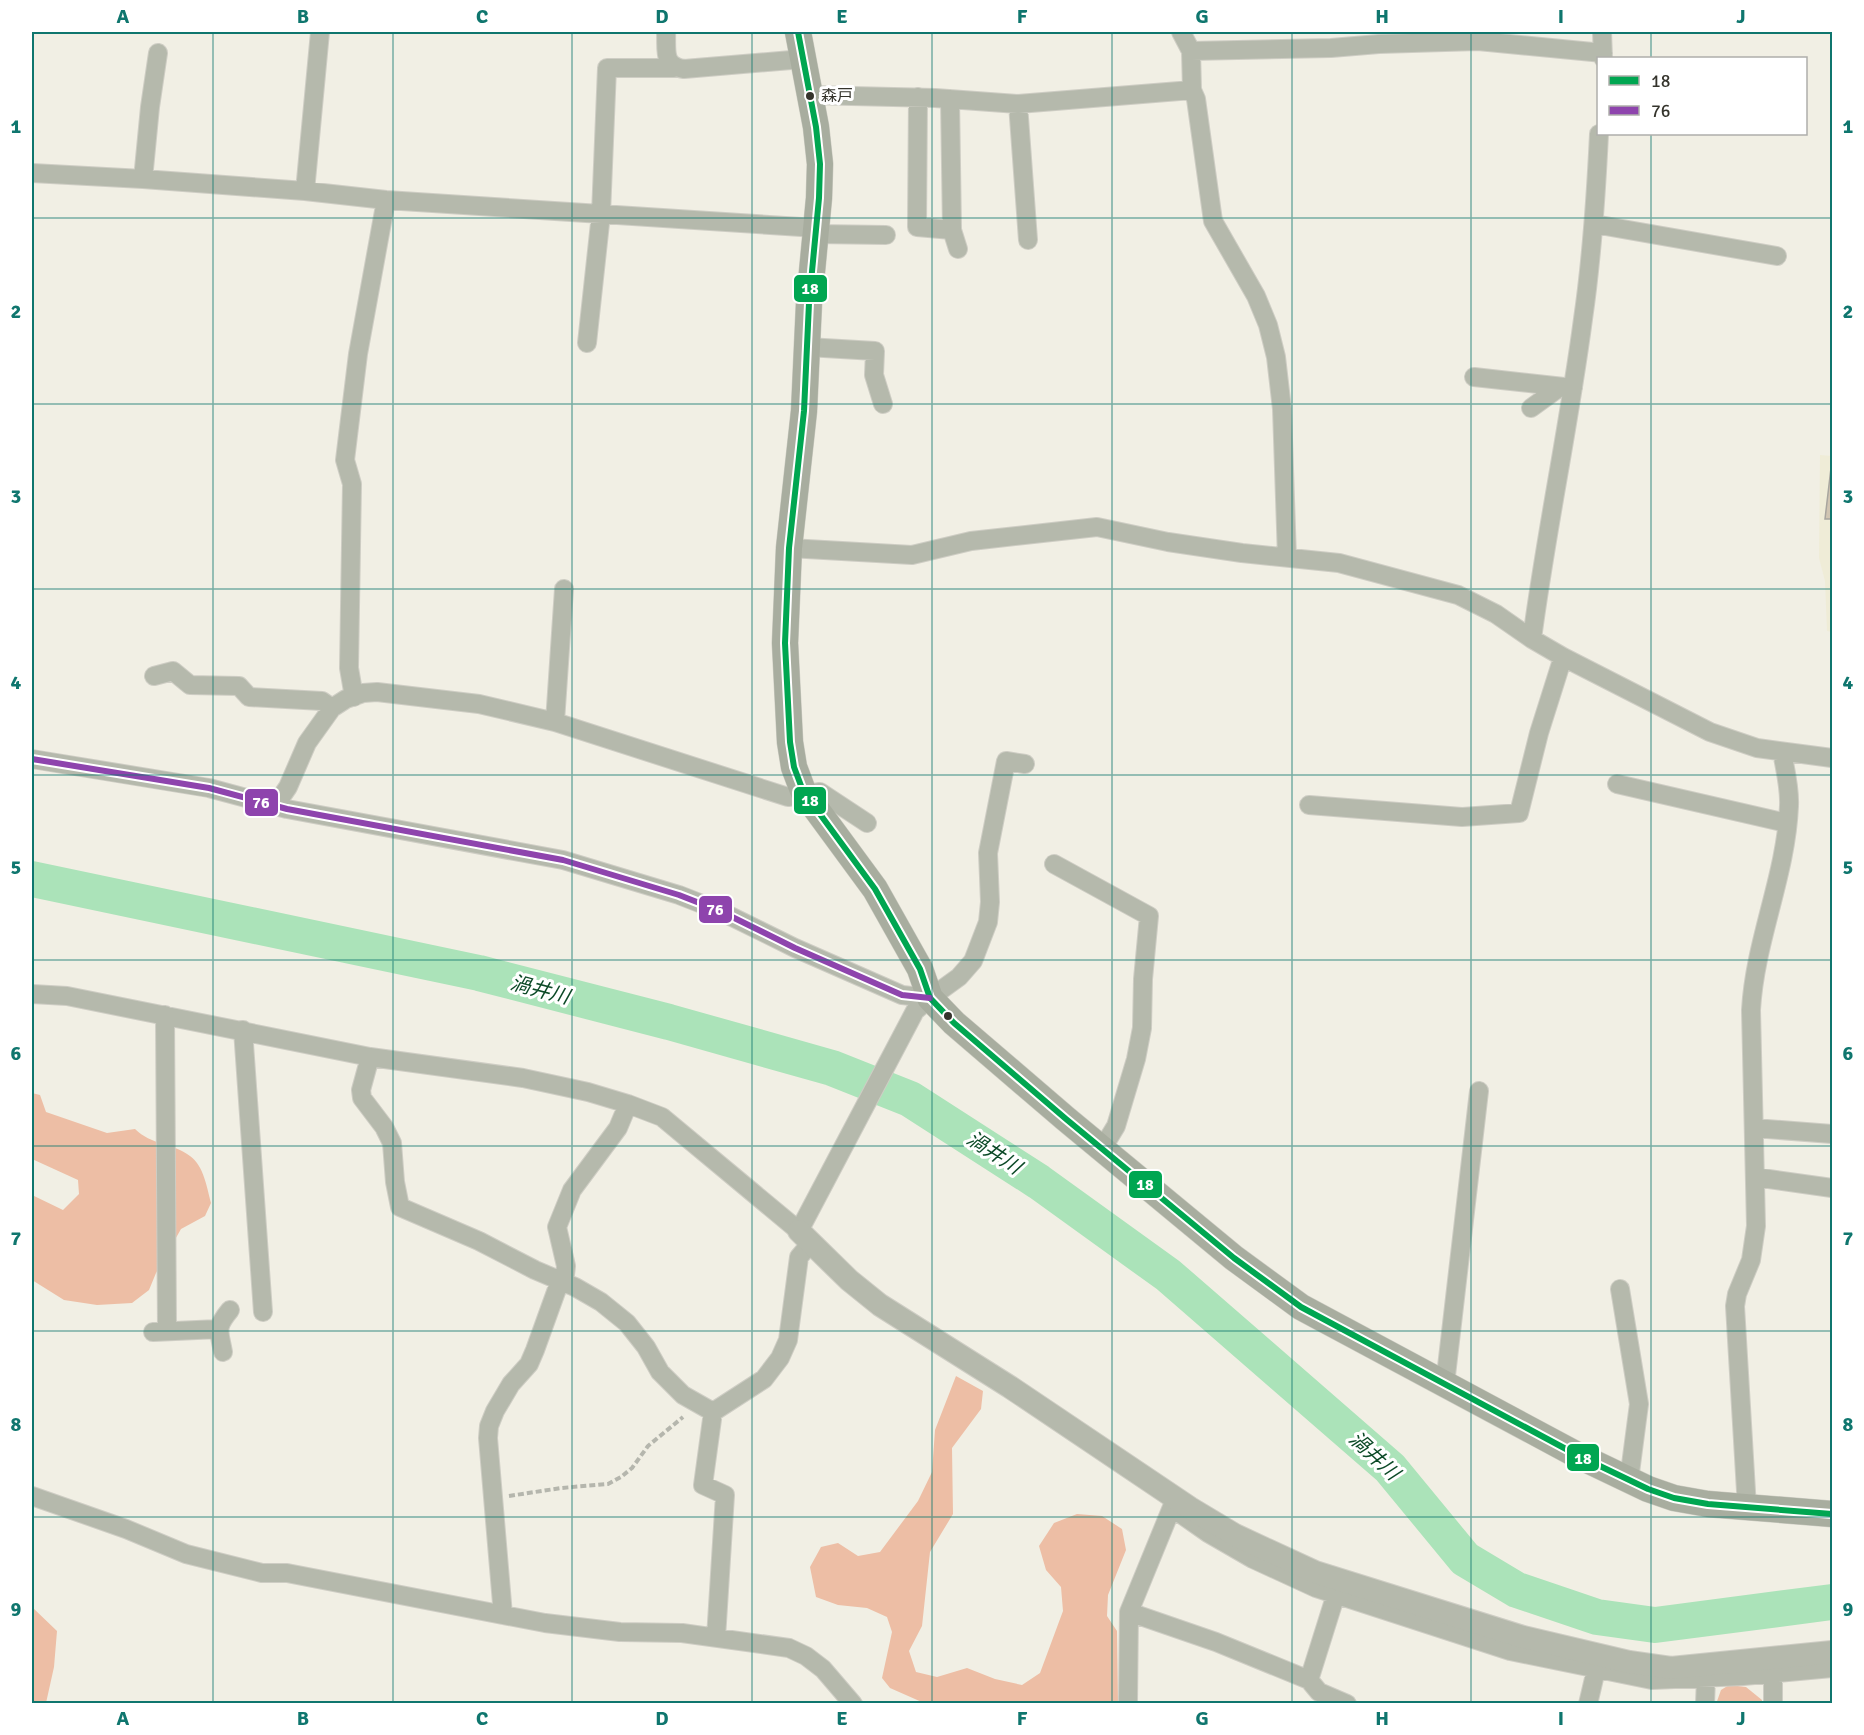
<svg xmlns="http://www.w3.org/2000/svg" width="1864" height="1735" viewBox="0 0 1864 1735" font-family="Signika,'Noto Sans JP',sans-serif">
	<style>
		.built { fill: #efecd7 }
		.forest { fill: #edbea5 }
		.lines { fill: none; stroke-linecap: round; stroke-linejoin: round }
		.river { stroke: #abe3b9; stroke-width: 36 }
		.building { fill: #d1c5b2; stroke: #a8a59e; stroke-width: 1.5 }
		.minor-casing { stroke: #cecdc4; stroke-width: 20 }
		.tertiary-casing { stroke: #cecdc4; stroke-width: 24 }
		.secondary-casing { stroke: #cecdc4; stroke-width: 27 }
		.path { stroke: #b5b6ad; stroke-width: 4; stroke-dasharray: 6 3; stroke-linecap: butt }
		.minor { stroke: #b5b9ac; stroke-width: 18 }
		.tertiary { stroke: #b5b9ac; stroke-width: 22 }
		.secondary { stroke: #a8ad9f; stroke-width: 26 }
		.bus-1-casing { stroke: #fff; stroke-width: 10 }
		.bus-2-casing { stroke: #fff; stroke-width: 10 }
		.bus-1 { stroke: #00a651; stroke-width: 6 }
		.bus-2 { stroke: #8e44ad; stroke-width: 6 }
		.grid { fill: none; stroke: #0f766e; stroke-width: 1.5; stroke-opacity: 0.55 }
		.bus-dot { fill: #35342c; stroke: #fff; stroke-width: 2 }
		.labels { text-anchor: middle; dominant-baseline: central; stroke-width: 6; stroke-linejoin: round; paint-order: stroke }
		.bus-label { font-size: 16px; fill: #35342c; stroke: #fff; text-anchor: start }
		.water-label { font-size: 20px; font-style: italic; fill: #0c4a27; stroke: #fff }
		.line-badge { stroke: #fff; stroke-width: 2 }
		.badge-label { font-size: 16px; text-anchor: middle; font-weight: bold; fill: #fff }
		.neatline { fill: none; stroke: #0f766e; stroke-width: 2 }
		.grid-label { font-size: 20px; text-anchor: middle; font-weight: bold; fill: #0f766e }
	</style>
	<rect width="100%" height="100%" fill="#f1efe4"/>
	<path class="built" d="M1820 455 1832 456V632L1827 631 1825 581 1819 558Z"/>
	<path class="forest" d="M32 1093 40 1095 46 1112 107 1133 135 1129C151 1145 173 1143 190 1156 204 1166 207 1188 211 1203L205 1216 181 1229 156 1273 149 1290 132 1303 97 1305 64 1300 32 1280V1195L63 1210 79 1194 78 1180 32 1159Z
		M956 1376 983 1391 981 1409 952 1448 953 1514 930 1552 922 1626 909 1651 916 1672 937 1677 967 1668 995 1679 1022 1685 1040 1673 1063 1611 1061 1587 1046 1570 1039 1546 1054 1523 1077 1514 1102 1516 1122 1529 1126 1550 1108 1595 1107 1616 1117 1631 1118 1703H924L890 1688 882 1678 892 1632 887 1617 867 1608 838 1605 816 1597 810 1567 821 1547 838 1543 858 1556 880 1552 918 1501 932 1472 935 1430Z
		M32 1607 57 1631 54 1667 46 1703H32Z
		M1729 1685 1746 1687 1762 1700V1703L1716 1704 1721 1690Z"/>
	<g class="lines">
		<path class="river" d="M32 879 479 973 669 1022 832 1068 910 1099 1039 1182 1168 1275 1390 1468 1465 1559 1517 1590 1597 1617 1655 1625 1832 1602"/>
	</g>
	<path class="building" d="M1831 468H1832V519H1825Z"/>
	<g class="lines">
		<g class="minor-casing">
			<path id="minor" d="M666 32C667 50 662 66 684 69L803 59
				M1602 32 1603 58
				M1191 51 1331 48 1379 44 1478 41 1603 53
				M1192 90 1196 99 1213 221 1256 296 1268 325 1276 357 1282 409 1287 558
				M810 95 935 98 1018 104 1192 90 1191 51 1181 32
				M918 97 917 227 952 230
				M950 99 952 230 958 249
				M1018 104 1028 240
				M1599 134C1596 196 1592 258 1583 319 1569 426 1546 532 1532 639L1563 657 1710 732 1757 748 1832 758
				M32 173 143 179 305 191 386 200 817 228
				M143 179 150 107 158 53
				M305 191 320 32
				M1594 224 1777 256
				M816 234 886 235
				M587 343 601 214 607 68H674
				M807 347 875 351 874 375 883 404
				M1474 377 1573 388
				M1531 408 1560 387
				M789 548 912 555 971 541 1097 527 1168 542 1242 553 1339 563 1458 595 1496 614 1532 639
				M154 676 173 671 190 685 239 686 249 697 322 701 332 708
				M354 697 349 668 352 484 345 460 358 354 386 200
				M555 722 564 589
				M32 759 209 788 287 809 563 860 679 895 720 911 795 948 902 995 930 998
				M1617 784 1787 823
				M1309 805 1462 817 1519 813 1539 733 1563 657
				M275 806 288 787 307 743 332 708 346 699 363 693 377 692 479 704 555 722 788 797 820 792 867 823
				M1054 864 1149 916 1143 979 1142 1028 1136 1059 1116 1126 1102 1149
				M32 994 67 996 370 1057 523 1078 588 1092 628 1104 662 1117 799 1231 915 1011 930 998 959 977 973 961 988 922 990 902 988 853 1006 761 1025 764
				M165 1015 167 1331
				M243 1030 263 1312
				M370 1057 361 1090 362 1098 384 1127 392 1143 395 1182 400 1207 479 1241 535 1270 575 1287 601 1302 627 1323 646 1347 660 1372 683 1395 713 1412
				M1754 1128 1832 1134
				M1755 1177 1832 1188
				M1620 1289 1639 1404 1629 1480
				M153 1332 219 1329
				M223 1352C219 1330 215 1328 230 1310
				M1445 1384 1479 1091
				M32 1496 126 1529 186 1554 262 1573H287L545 1623 620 1632 682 1633 789 1648 806 1656 823 1669 853 1704
				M1747 1508 1735 1306 1737 1294 1751 1260 1756 1226 1751 1010C1755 940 1786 876 1789 806 1790 788 1785 769 1782 752
				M1178 1512 1208 1533 1253 1559 1316 1588 1510 1651 1652 1680 1743 1676 1832 1668
				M1129 1612 1216 1642 1309 1680 1319 1692 1347 1704
				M503 1615 488 1438 489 1426 495 1411 511 1384 529 1364 535 1350 557 1289 565 1275 566 1266 557 1227 572 1190 618 1128 628 1104
				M716 1638 725 1495 703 1485 713 1412 764 1379 780 1358 788 1340 799 1257 811 1243
				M1309 1680 1336 1594
				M1128 1704 1129 1612 1172 1507
				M1588 1704 1596 1670
				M1705 1704 1706 1678
				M1773 1704V1673"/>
		</g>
		<g class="tertiary-casing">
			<path id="tertiary" d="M799 1231 849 1280 880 1305 1010 1387 1190 1508 1235 1535 1315 1572 1523 1637 1629 1662 1671 1668 1832 1652"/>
		</g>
		<g class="secondary-casing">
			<path id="secondary" d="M798 32 816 127 820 164 819 198 809 303 804 411 789 548 785 643 790 742 794 767 803 791 875 889 920 969 930 998 954 1023 1066 1119 1234 1258 1301 1307 1579 1456 1648 1489 1674 1498 1708 1504 1832 1514"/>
		</g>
		<path class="path" d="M509 1496 561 1488 608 1484 621 1477 632 1468 648 1446 683 1417"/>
		<use href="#minor" class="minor"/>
		<use href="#tertiary" class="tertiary"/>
		<use href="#secondary" class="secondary"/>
		<g class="bus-1-casing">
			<path id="bus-1" d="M798 32 816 127 820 164 819 198 809 303 804 411 789 548 785 643 790 742 794 767 803 791 875 889 920 969 930 998 954 1023 1066 1119 1234 1258 1301 1307 1579 1456 1648 1489 1674 1498 1708 1504 1832 1514"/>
		</g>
		<g class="bus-2-casing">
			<path id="bus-2" d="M32 759 209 788 287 809 563 860 679 895 720 911 795 948 902 995 930 998"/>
		</g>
		<use href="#bus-1" class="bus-1"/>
		<use href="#bus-2" class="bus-2"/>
	</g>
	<path class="grid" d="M213 32V1704M393 32V1704M572 32V1704M752 32V1704M932 32V1704M1112 32V1704M1292 32V1704M1471 32V1704M1651 32V58M1651 134V1704M32 218H1832M32 404H1832M32 589H1832M32 775H1832M32 960H1832M32 1146H1832M32 1331H1832M32 1517H1832"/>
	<g class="bus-dot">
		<circle cx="810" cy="96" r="5"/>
		<circle cx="948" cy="1016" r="5"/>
	</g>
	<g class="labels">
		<g class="bus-label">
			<text x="821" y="96">森戸</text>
		</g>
		<g class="water-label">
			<text transform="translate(540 990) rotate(15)">渦井川</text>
			<text transform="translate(994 1153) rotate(33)">渦井川</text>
			<text transform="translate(1374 1456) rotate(43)">渦井川</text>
		</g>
	</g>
	<g class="line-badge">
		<rect x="793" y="274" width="35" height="29" rx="6" fill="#00a651"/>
		<rect x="793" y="786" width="34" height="29" rx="6" fill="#00a651"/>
		<rect x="244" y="788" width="35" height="29" rx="6" fill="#8e44ad"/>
		<rect x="698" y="895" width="35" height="29" rx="6" fill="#8e44ad"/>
		<rect x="1128" y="1170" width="35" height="29" rx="6" fill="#00a651"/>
		<rect x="1566" y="1443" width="34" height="29" rx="6" fill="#00a651"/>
	</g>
	<g class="badge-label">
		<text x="810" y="294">18</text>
		<text x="810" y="806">18</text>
		<text x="261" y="808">76</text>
		<text x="715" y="915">76</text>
		<text x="1145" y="1190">18</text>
		<text x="1583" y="1464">18</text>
	</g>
	<rect width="1864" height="1735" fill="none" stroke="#ffffff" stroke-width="66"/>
	<rect x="1597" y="57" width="210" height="78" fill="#ffffff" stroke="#aeaeab" stroke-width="1.5"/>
	<rect x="1609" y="76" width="30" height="9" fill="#00a651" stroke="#aeaeab" stroke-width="1.5"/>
	<text x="1651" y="87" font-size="18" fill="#35342c">18</text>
	<rect x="1609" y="106" width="30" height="9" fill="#8e44ad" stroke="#aeaeab" stroke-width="1.5"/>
	<text x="1651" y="117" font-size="18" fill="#35342c">76</text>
	<rect x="33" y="33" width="1798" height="1669" class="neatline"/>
	<g class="grid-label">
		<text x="123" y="23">A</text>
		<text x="303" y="23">B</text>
		<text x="482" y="23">C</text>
		<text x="662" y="23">D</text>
		<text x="842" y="23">E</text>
		<text x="1022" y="23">F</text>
		<text x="1202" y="23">G</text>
		<text x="1382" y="23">H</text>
		<text x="1561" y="23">I</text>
		<text x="1741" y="23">J</text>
		<text x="16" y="133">1</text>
		<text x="1848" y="133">1</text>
		<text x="16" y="318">2</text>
		<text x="1848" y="318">2</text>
		<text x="16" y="503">3</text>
		<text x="1848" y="503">3</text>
		<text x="16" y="689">4</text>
		<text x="1848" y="689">4</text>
		<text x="16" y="874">5</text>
		<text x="1848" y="874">5</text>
		<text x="16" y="1060">6</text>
		<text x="1848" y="1060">6</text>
		<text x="16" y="1245">7</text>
		<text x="1848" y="1245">7</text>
		<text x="16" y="1431">8</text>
		<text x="1848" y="1431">8</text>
		<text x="16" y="1616">9</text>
		<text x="1848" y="1616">9</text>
		<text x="123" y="1725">A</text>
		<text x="303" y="1725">B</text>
		<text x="482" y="1725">C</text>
		<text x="662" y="1725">D</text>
		<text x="842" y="1725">E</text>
		<text x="1022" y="1725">F</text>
		<text x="1202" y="1725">G</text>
		<text x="1382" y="1725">H</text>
		<text x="1561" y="1725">I</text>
		<text x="1741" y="1725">J</text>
	</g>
</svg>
